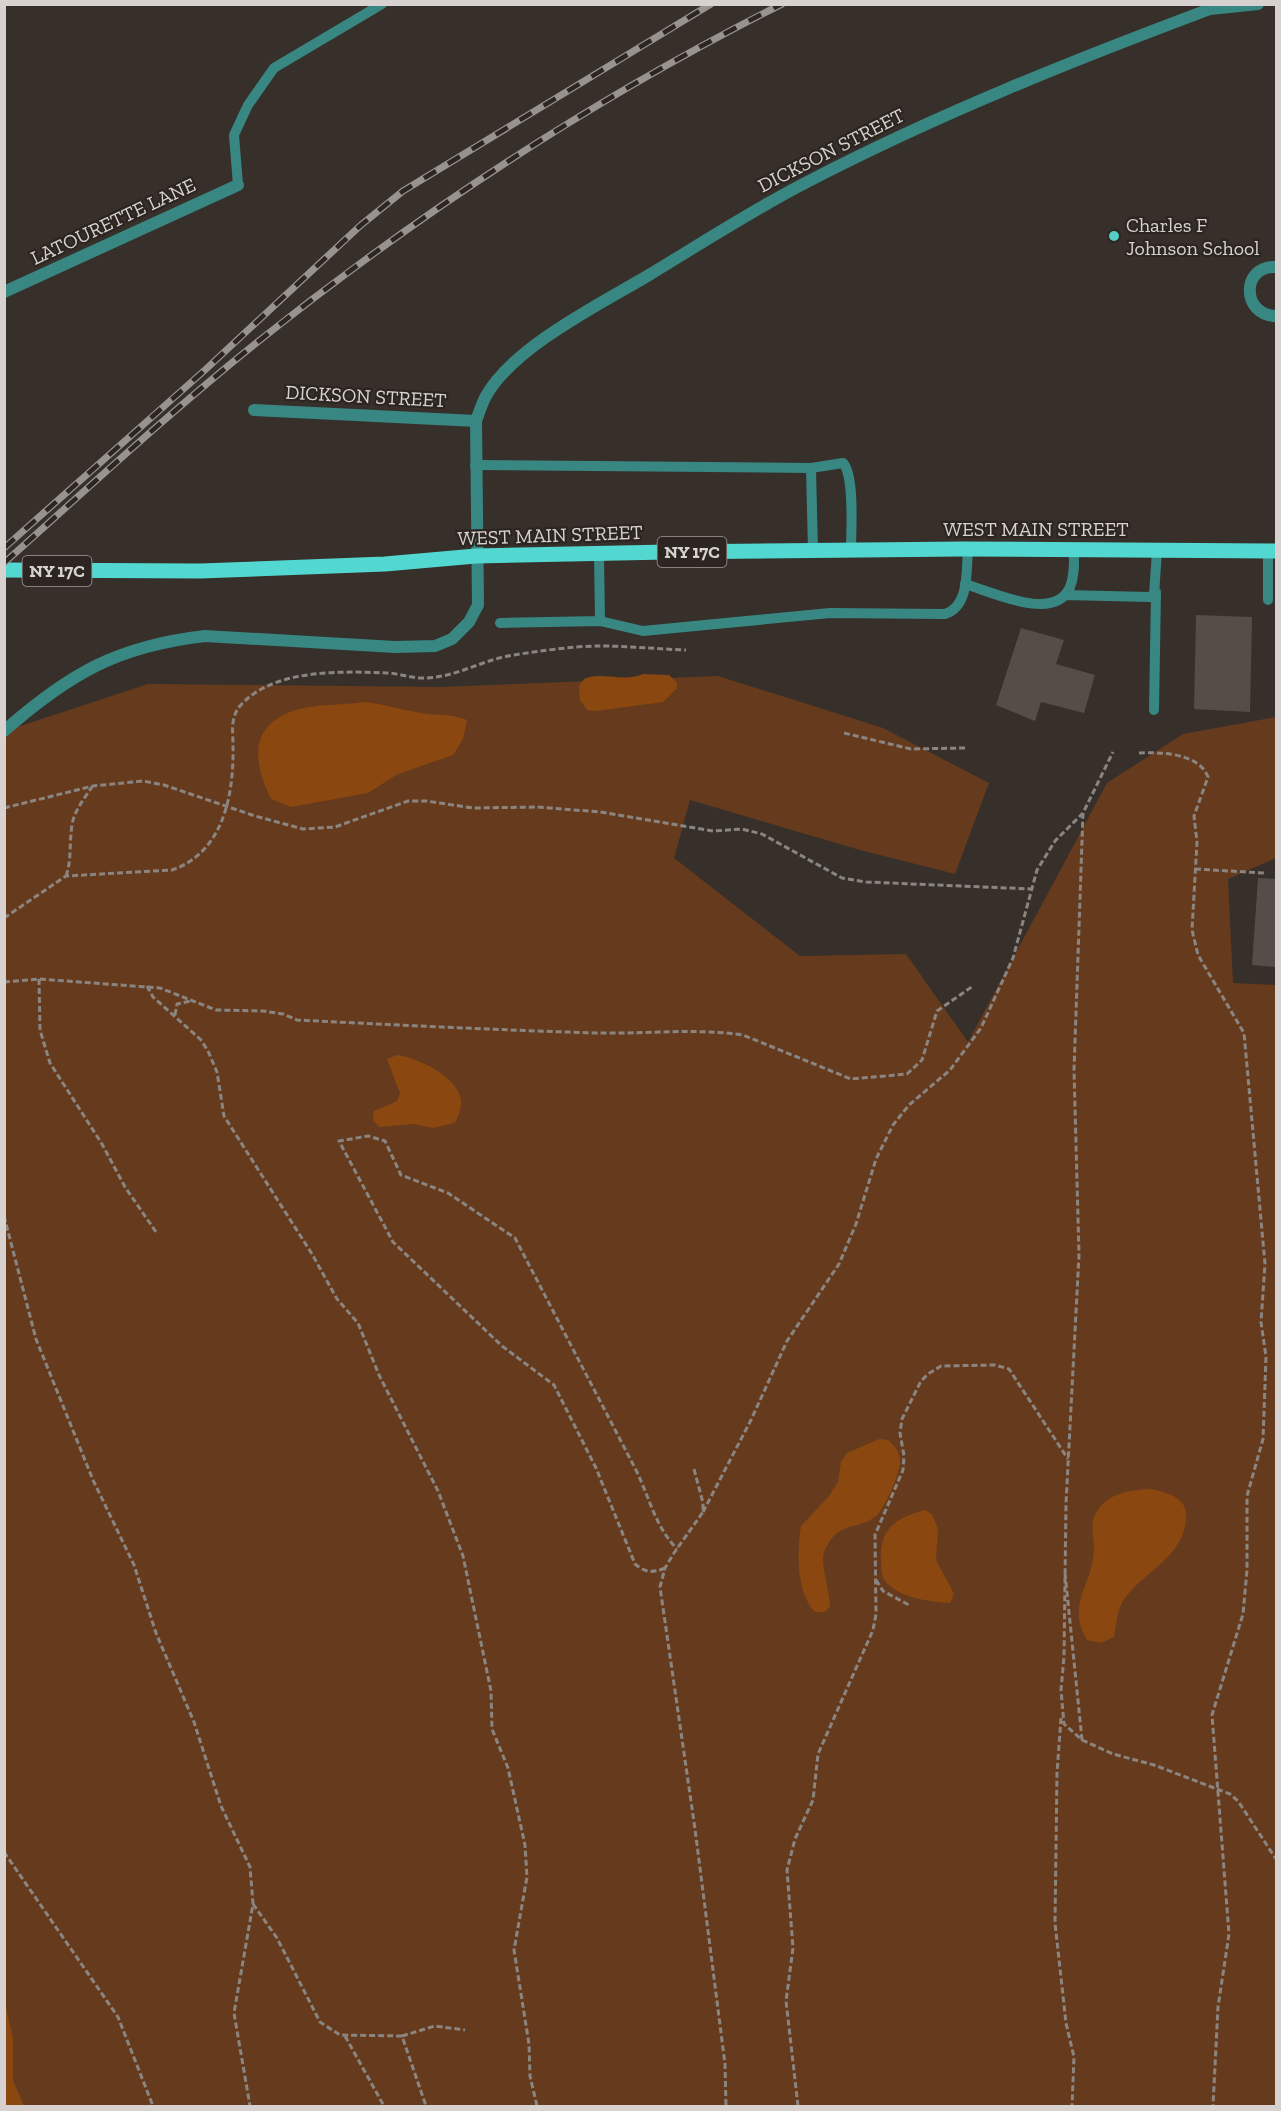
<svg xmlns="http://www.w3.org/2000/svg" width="1281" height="2111" viewBox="0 0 1281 2111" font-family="'Zilla Slab',serif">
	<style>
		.green { fill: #663b1d }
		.water { fill: #8a4710 }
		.building { fill: #554d48 }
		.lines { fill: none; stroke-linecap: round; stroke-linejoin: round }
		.path { stroke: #8b8581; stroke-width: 3; stroke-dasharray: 6 3; stroke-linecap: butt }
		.service { stroke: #398782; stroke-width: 10 }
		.minor { stroke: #398782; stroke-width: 12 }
		.primary { stroke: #52d8d0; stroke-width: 15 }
		.rail-casing { stroke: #99938f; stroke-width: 7 }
		.rail { stroke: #2c2521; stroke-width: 4.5; stroke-dasharray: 14; stroke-linecap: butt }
		.poi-dot { fill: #54cdc6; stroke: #2c2521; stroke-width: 2 }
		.labels { text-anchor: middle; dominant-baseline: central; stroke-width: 4.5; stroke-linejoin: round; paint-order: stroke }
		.shield { fill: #2c2521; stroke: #a49e9b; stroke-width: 1.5 }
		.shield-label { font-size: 18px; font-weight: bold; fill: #d7d2cf }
		.street-label { font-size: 20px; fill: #d7d2cf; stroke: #2c2521 }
		.poi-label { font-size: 20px; fill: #d7d2cf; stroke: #2c2521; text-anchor: start }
	</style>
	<rect width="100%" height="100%" fill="#362f2a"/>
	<path class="green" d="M718 676 883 728 989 783 955 874 860 850 690 800 674 858 800 956 906 954 968 1042 1107 783 1183 734 1276 717V858L1228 879 1233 983 1276 985V2106H5V731L148 684 440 687Z"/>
	<path class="water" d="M643 674 669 675 677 683V688L663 702 596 711 587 710 580 700 579 686 584 679C603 671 623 683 643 674Z
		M365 702C383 704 398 709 416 712 433 716 450 713 467 720L463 739 453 755 398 774 368 793 291 807 271 799C253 762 248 725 296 710 315 704 344 705 365 702Z
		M397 1055C418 1058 457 1076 461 1100 462 1108 458 1116 455 1123L433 1128 413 1124 379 1127 373 1120 374 1111 397 1101 400 1093 387 1059Z
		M879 1439 888 1440C894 1445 899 1451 900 1459 902 1469 884 1511 875 1517 855 1531 838 1520 824 1552 820 1563 830 1593 830 1607L824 1612H815C796 1592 797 1552 801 1526L829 1496 838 1482 841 1462 847 1453Z
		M1151 1489C1167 1493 1188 1497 1186 1518 1184 1558 1143 1571 1123 1601 1117 1610 1116 1626 1114 1637L1101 1643 1087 1640C1066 1605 1092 1585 1094 1551 1095 1539 1089 1527 1095 1515 1106 1493 1129 1490 1151 1489Z
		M924 1510 932 1514 938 1529 936 1560 954 1594 950 1603C931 1602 902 1598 888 1584 881 1578 882 1571 881 1562 879 1529 894 1519 924 1510Z
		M5 2003 13 2038V2081L24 2106H5Z"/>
	<path class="building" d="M1196 615 1252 617 1250 712 1194 709Z
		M1021 628 1064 640 1056 664 1095 675 1084 713 1041 702 1035 721 996 705Z
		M1258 878 1276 879V967L1252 965Z"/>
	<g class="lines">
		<path class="path" d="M844 733 911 749 965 748
			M1139 753C1161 752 1199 753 1208 777L1194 816 1197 842 1192 930 1198 955 1244 1033 1265 1264 1261 1322 1266 1357 1263 1439 1247 1496V1570L1243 1614 1212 1715 1229 1934 1218 2007 1213 2106
			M4 808 93 786 143 781 164 785 255 816 303 829 335 827 408 801H426L473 808 537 807 600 812 713 831 742 829 762 834 842 878 866 882 1032 889
			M1195 869 1264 873
			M66 876C72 859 69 843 72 825 74 811 84 799 92 787
			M4 918 66 876 172 870C224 852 234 794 233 745 233 732 230 718 240 706 272 669 340 671 386 673 399 673 412 679 426 678 457 677 484 659 514 655 539 651 574 646 600 646 628 646 657 649 686 650
			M39 979 40 1030 50 1063 102 1144 125 1187 156 1232
			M4 982 39 979 160 988 216 1010 263 1011 283 1014 297 1020C397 1025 497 1030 597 1033 645 1034 695 1028 743 1035L851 1079 907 1074 922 1060 937 1011 973 986
			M147 986 153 997 201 1040 208 1051 217 1072 224 1116 312 1254 337 1299 358 1323 379 1375 438 1491 463 1556 491 1691 492 1729 508 1768 525 1845 527 1877 514 1950 529 2044 530 2076 537 2106
			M175 1015 177 1004 191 1001
			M4 1216 36 1339 93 1480 134 1565 156 1633 194 1722 221 1806 250 1867 253 1904 234 2013 250 2106
			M694 1469 703 1503V1512L674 1553 665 1568 660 1587 695 1829 725 2064 726 2106
			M703 1512 751 1420 787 1341 839 1264 856 1224 876 1159 893 1125 909 1105 950 1070 981 1028 1013 958 1037 870 1055 841 1083 813
			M665 1568C653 1573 646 1573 635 1564L596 1468 554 1385 502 1346 393 1242 339 1141 368 1136 385 1141 401 1175 448 1193 515 1238 636 1470C650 1499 655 1526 677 1549
			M1065 1573 1082 1740 1064 1724 1061 1690 1064 1657 1066 1503 1079 1255 1074 1070 1083 813 1113 752
			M876 1580 883 1591 909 1605
			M1061 1718 1057 1773 1055 1923 1066 2023 1074 2057 1072 2106
			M1082 1740 1113 1754 1154 1765 1230 1794 1238 1801 1276 1859
			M4 1852 118 2017 153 2106
			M253 1904 277 1938 320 2022 340 2035 402 2036 426 2106
			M345 2036 384 2106
			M402 2036 435 2026 465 2030
			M490 2105V2106
			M798 2106 786 2001 793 1948 787 1870 795 1839 813 1800 818 1754 873 1630 876 1614 875 1535 903 1470 904 1456 900 1433 902 1419 921 1381 928 1374 941 1366 995 1365 1009 1369 1068 1459"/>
		<path class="service" d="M238 185 234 135 248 105 274 68 382 4
			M475 465 811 468 843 463C855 476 851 532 851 550
			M811 468 813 551
			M599 554 600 621
			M965 584C992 592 1055 623 1070 587 1075 575 1074 562 1074 550
			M1065 595 1149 597 1154 595 1157 551
			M1268 600V551
			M500 623 600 621 643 631 830 613 945 614C970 606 966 570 968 549
			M1154 710 1156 592"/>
		<path class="minor" d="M1276 267C1241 265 1241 315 1276 316
			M4 292 238 185
			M254 410 476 421
			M4 731C70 673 118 646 205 636L395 647 435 646 452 639 469 622 478 605 476 421C479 413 482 403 486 396 513 347 602 303 649 275 702 243 754 209 809 181 938 114 1074 60 1210 9L1258 4"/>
		<path class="primary" d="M4 570 200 571 385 564 476 556 668 552 963 549 1276 551"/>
		<g class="rail-casing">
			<path id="rail" d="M4 548 205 370 361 225 403 191 711 4
				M4 563C87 489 169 413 255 344 419 213 595 98 782 4"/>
		</g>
		<use href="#rail" class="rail"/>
	</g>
	<circle class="poi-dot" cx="1114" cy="236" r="6"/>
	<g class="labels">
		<g class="shield">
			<rect x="657.5" y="537" width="69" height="30" rx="4.5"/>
			<rect x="22.5" y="556" width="69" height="30" rx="4.5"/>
		</g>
		<g class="shield-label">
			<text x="692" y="552">NY 17C</text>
			<text x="57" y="571">NY 17C</text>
		</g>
		<g class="street-label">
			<text transform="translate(831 150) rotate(-27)">DICKSON STREET</text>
			<text transform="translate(113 221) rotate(-25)">LATOURETTE LANE</text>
			<text transform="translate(366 396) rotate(3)">DICKSON STREET</text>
			<text x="1036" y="529">WEST MAIN STREET</text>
			<text transform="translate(550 535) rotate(-2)">WEST MAIN STREET</text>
		</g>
		<g class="poi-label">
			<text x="1126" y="225">Charles F<tspan x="1126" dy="23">Johnson School</tspan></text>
		</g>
	</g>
	<rect width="1281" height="2111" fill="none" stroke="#d7d2cf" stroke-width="12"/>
</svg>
